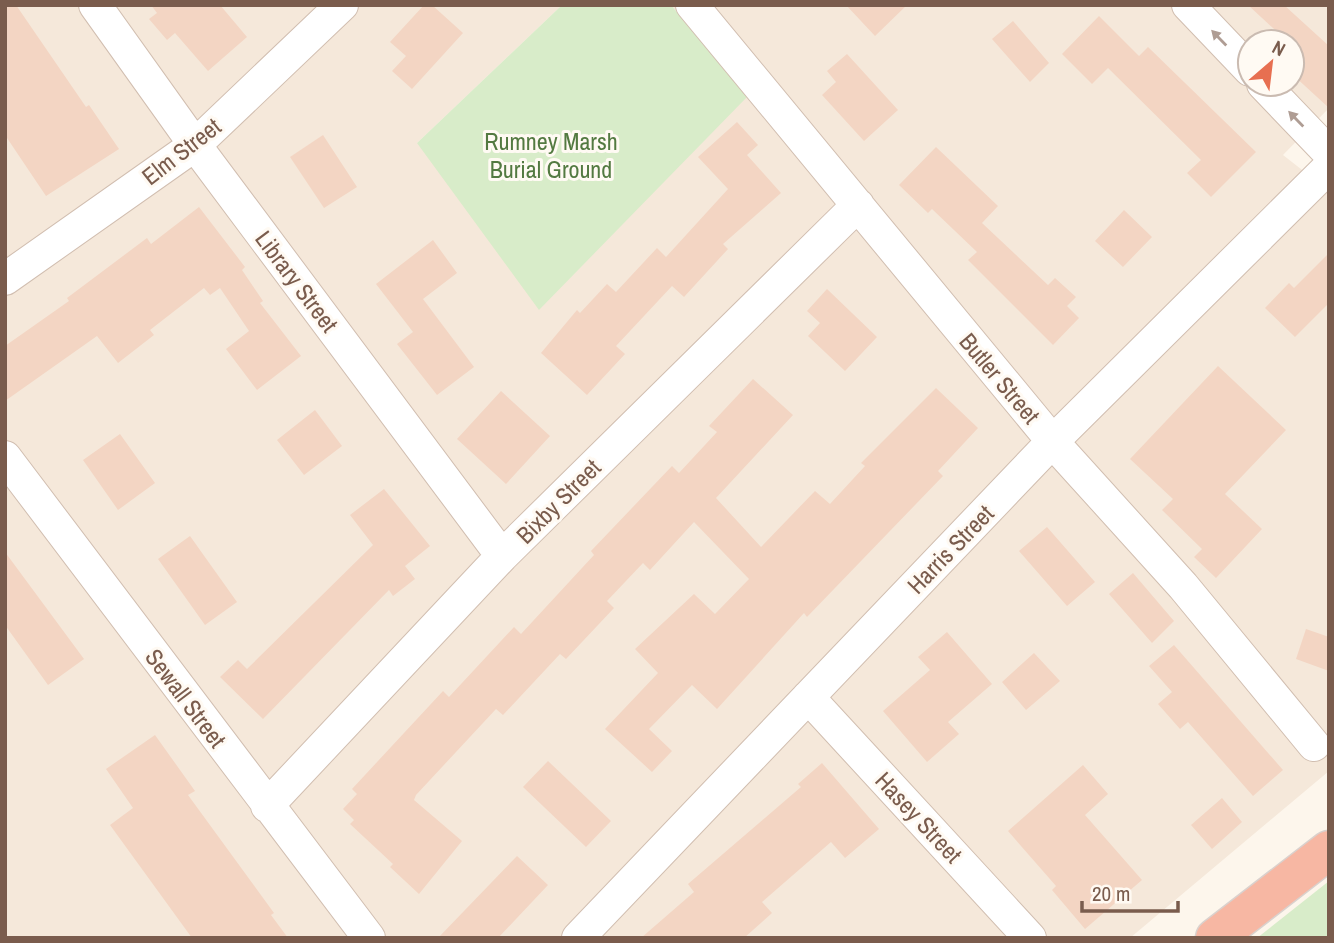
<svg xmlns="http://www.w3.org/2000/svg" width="1334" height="943" viewBox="0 0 1334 943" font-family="'Archivo Narrow',sans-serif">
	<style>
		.residential { fill: #f5e8da; fill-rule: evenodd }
		.green { fill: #d8ecc9 }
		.building { fill: #f3d5c3 }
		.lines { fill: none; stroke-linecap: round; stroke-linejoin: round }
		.street-casing { stroke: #d1beb0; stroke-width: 34 }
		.highway-casing { stroke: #dad1cd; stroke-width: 41 }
		.street { stroke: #fff; stroke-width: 32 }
		.highway { stroke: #f7b7a3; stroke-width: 38 }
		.oneway { fill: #af9d94 }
		.labels { text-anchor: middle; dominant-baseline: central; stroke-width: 6; stroke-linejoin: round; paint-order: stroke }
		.park-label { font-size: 24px; fill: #537a41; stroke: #fffaf3 }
		.street-label { font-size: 24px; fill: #7a5c4d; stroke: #fffaf3 }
	</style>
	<rect width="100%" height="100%" fill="#fdf6ec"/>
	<path class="residential" d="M5 5H562L417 143 748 97 671 5H1329V108L1283 155 1329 191V771L1130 938H5ZM1250 42H1292V84H1250Z"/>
	<path class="green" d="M562 5H671L748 96 539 310 417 143Z
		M1329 881V938H1257Z"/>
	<path class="building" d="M5 5H16L86 107 89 105 119 149 46 196 5 135Z
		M151 5H220L247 37 208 71 175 33 167 40 149 19 157 13Z
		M424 5H432L463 33 412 89 392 71 406 56 390 42Z
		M846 5H907L875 36Z
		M1248 5H1284L1329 46V108L1292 74V42H1288Z
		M1099 16 1139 56 1148 47 1256 152 1211 197 1187 173 1201 160 1108 68 1092 84 1062 54Z
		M1013 21 1049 63 1030 82 992 39Z
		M847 54 898 110 864 141 822 95 836 82 827 71Z
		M737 122 758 145 747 155 781 193 723 244 728 249 684 297 672 286 616 346 625 354 587 395 541 353 577 310 580 313 607 284 616 292 657 248 666 257 728 189 698 157Z
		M323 135 357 187 324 208 290 157Z
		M936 147 998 206 982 223 1048 285 1055 278 1076 297 1067 306 1079 318 1053 345 968 260 977 252 932 209 928 213 899 185Z
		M199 207 245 267 242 270 263 301 260 303 301 356 257 390 226 349 249 331 220 288 210 295 204 288 150 330 154 335 118 363 97 336 5 401V346L69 301 67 298 147 238 151 244Z
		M1124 210 1152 237 1123 267 1095 241Z
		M433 240 457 273 423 299 474 367 437 395 397 344 413 332 376 284Z
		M1329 253V303L1295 337 1265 308 1289 283 1294 288Z
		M827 289 877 337 845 371 808 336 820 323 807 311Z
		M1218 366 1286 430 1225 494 1262 529 1216 578 1194 557 1202 549 1162 510 1173 499 1130 459Z
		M753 379 793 415 716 498 761 547 815 491 830 504 865 466 861 463 936 388 978 428 938 471 943 476 807 617 804 613 717 709 692 685 649 729 672 751 652 772 605 729 658 673 635 649 694 594 715 614 749 579 694 522 650 570 643 563 607 601 614 608 566 659 560 654 503 715 496 709 416 795 414 800 462 841 419 894 390 867 393 864 350 824 354 820 343 809 357 794 352 789 443 691 449 697 514 627 521 634 594 555 591 551 672 466 679 473 717 432 709 426Z
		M501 391 550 436 506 484 457 439Z
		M315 410 342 446 304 475 277 440Z
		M120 434 155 483 118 510 83 460Z
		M384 489 430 546 405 566 415 579 393 596 389 590 263 719 220 677 238 660 247 669 373 545 350 515Z
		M1047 527 1095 582 1067 606 1019 551Z
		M190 536 237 602 205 625 158 559Z
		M5 552 84 659 48 685 5 625Z
		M1133 573 1174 621 1152 643 1109 594Z
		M1306 629 1329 637V671L1296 659Z
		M947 632 992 684 948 722 959 734 927 762 883 711 930 670 918 657Z
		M1174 645 1283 770 1253 796 1188 722 1180 729 1158 704 1172 692 1149 666Z
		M1034 653 1060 681 1026 710 1002 682Z
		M155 735 195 791 188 795 274 913 271 915 288 938H192L110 825 133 808 106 769Z
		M548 761 611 821 586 847 523 787Z
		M822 763 879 829 845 858 831 842 762 902 772 913 744 938H641L694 892 688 884 801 787 798 784Z
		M1083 765 1108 794 1085 815 1142 880 1085 929 1052 890 1056 886 1008 831Z
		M1222 798 1242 822 1212 849 1191 825Z
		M517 856 548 885 498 938H438Z"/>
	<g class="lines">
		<g class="street-casing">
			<path id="street" d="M95 5 195 145 502 556
				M692 5 1059 449 1183 586 1314 745
				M1188 5 1250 70
				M1263 84 1329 153
				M5 279 195 145 342 5
				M5 457 369 938
				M808 697 1030 938
				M267 806 502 556 858 205
				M578 938 1053 441 1329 167"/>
		</g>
		<g class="highway-casing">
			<path id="highway" d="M1215 938 1329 850"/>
		</g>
		<use href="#street" class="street"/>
		<use href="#highway" class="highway"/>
	</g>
	<defs><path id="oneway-solid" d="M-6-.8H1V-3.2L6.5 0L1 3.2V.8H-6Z" transform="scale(1.75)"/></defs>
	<g class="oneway">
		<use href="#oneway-solid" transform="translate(1219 38) rotate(-134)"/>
		<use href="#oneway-solid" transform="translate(1296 119) rotate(-134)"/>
	</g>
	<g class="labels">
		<g class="park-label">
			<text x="551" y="141">Rumney Marsh<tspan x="551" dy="28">Burial Ground</tspan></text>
		</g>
		<g class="street-label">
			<text transform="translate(181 151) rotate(-38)">Elm Street</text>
			<text transform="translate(297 281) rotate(53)">Library Street</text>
			<text transform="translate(1000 378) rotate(50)">Butler Street</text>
			<text transform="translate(558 501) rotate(-45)">Bixby Street</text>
			<text transform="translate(950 549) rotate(-46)">Harris Street</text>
			<text transform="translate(186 698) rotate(53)">Sewall Street</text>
			<text transform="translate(919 817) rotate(47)">Hasey Street</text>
		</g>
	</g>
	<rect width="1334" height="943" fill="none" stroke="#7a5c4d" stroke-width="14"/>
	<g transform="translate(1271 63) rotate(28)"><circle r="33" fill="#fffaf3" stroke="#cabbb1" stroke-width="2"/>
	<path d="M0-5L12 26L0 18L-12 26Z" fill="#e76f51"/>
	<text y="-10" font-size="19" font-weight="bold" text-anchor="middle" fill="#7a5c4d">N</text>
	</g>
	<path d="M1082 901v10h96v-10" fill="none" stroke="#7a5c4d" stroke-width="3.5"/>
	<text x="1092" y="901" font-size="21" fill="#7a5c4d" stroke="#fffaf3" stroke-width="5" paint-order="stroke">20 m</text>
</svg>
